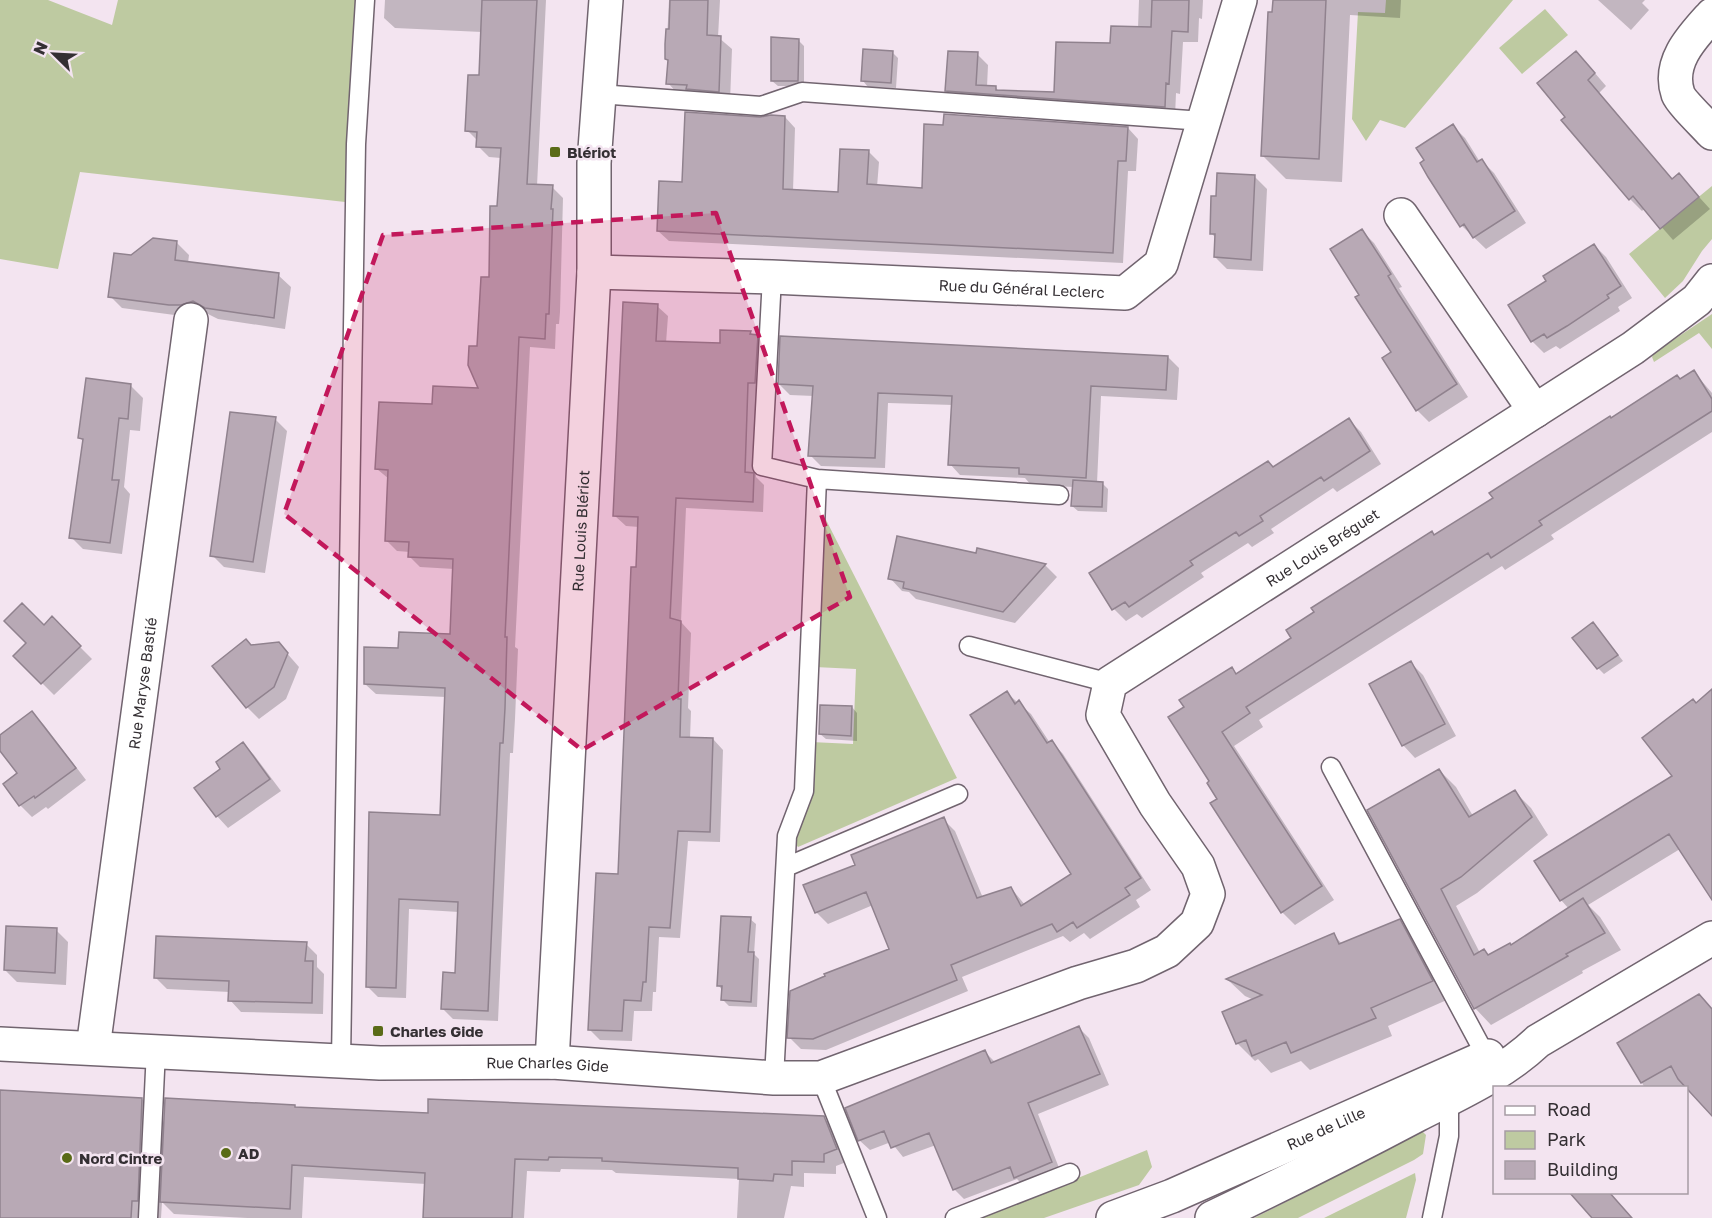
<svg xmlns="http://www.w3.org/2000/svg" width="1712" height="1218" viewBox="0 0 1712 1218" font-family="'Golos Text',sans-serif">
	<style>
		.green { fill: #becaa1 }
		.shadow { fill: #0003 }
		.building { fill: #b8a9b5; stroke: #90828e; stroke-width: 1.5 }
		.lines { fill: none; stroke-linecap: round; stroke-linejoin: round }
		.service-casing { stroke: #71646f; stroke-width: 21 }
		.minor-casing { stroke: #71646f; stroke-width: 36 }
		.secondary-casing { stroke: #71646f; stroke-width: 36 }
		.service { stroke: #fff; stroke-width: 18 }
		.minor { stroke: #fff; stroke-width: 33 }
		.secondary { stroke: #fff; stroke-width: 33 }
		.marked { fill: #c2185b; fill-opacity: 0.2; stroke: #c2185b; stroke-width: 4.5; stroke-dasharray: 12 8; stroke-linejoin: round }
		.poi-dot { fill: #5a6b17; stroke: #f3e4f0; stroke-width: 2 }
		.labels { text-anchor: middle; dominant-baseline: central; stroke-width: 5; stroke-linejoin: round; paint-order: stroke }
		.poi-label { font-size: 15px; font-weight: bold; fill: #342f33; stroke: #f3e4f0; text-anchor: start }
		.street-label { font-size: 15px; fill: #342f33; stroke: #f3e4f0 }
	</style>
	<rect width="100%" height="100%" fill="#f3e4f0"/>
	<path class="green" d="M0 0H48L112 25 118 0H359L345 202 80 172 58 269 0 259Z
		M1386 0H1513L1405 128 1380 120 1366 141 1352 119 1358 12 1385 13Z
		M1545 9 1568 35 1522 74 1499 48Z
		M1712 186V239L1702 251 1683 281 1665 298 1629 254Z
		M1712 314V349L1699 333 1654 362 1652 357 1654 353Z
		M820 508 957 778 798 847 792 840 811 742 853 744 856 669 815 667Z
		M1418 1127 1426 1135 1423 1154 1414 1160 1298 1218H1254L1349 1170Z
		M1147 1150 1152 1167 1139 1185 1044 1218H979Z
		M1415 1173 1416 1180 1406 1218H1324Z"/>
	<path class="shadow" d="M385 0H546L537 186 552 187 563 198 560 312 559 324H556L555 349 530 347 515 647 518 649 515 719 513 753H510L498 1021 453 1019 443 1009 456 975 459 912 409 909 406 998 378 997 367 986 371 814 441 817 446 697 376 694 365 684 399 650 451 635 454 569 420 567 410 557V552L397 551 386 540 389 479 377 469 433 406 480 389 478 348 490 279 498 208 501 158 489 157 478 146V141L467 130 481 77 482 32 395 28 384 18Z
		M669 0H720L718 37 732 49 730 102 679 95 668 83 669 62 666 59Z
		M1139 0H1203L1202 19 1199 18 1198 42H1183L1180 94 1176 93 1175 117 957 101 947 90 977 54 988 65 987 87 996 88 999 91 1055 94 1111 45 1138 28Z
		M1275 0H1401L1400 18 1350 15 1342 182 1286 179 1263 156Z
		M1598 0H1645L1642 3 1649 10 1631 30Z
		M798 40 804 46V86H778L772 81Z
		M892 52 898 58 896 88 868 87 863 81Z
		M1588 65 1606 86 1599 93 1673 180 1679 175 1710 209 1673 240 1645 208 1642 211 1630 199 1567 117Z
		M785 117 795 128 793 191 839 194 868 151 879 162 877 187 923 190 1128 128 1138 139 1136 171H1128L1123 263 669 241 658 231 684 184 760 119Z
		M1453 126 1465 138 1480 162 1482 161 1494 173 1526 223 1486 249 1462 226Z
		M1254 176 1267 189 1263 271 1227 269 1215 257 1216 238 1211 233Z
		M1362 231 1374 243 1402 287 1399 288 1468 397 1429 422 1417 410 1394 352 1361 295Z
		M177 243 189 255 188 263 278 275 291 287 285 329 218 319 206 313 193 316H182L122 308 110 296 132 257Z
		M1594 245 1606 257 1632 298 1618 307 1620 311 1560 349 1556 346 1544 353 1532 341 1548 281Z
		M657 306 668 316 666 343 721 345 750 332 768 347 758 393 756 477 764 485 763 512 686 508 681 622 691 633 688 708 691 711 690 739H713L723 750 720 842 688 841 680 938 659 937 656 992H653L652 1011H634L632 1041 600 1040 589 1029 619 876 639 527 626 526 615 516Z
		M1168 357 1179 368 1177 400 1101 396 1097 483H1102L1108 489 1107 512 1078 511 1072 506 1074 487 1031 485 1025 478 960 475 950 464 953 405 888 403 885 468 821 466 810 455 814 396 790 395 779 384Z
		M1694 372 1712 393V432L1551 535 1554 539 1505 570 1502 566 1259 720 1263 727 1234 746 1334 900 1295 925 1282 912 1219 799 1186 708 1232 669 1237 675 1293 638 1432 533 1435 536 1495 498 1611 419Z
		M131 386 143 398 140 431 130 430 124 487 130 494 122 554 83 549 71 537 84 442 80 438Z
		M275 419 287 431 265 573 224 567 212 555Z
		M1349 420 1361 432 1381 464 1337 492 1333 488 1271 529 1274 533 1252 547 1248 543 1201 573 1204 577 1142 618 1137 614 1126 621 1114 609 1274 468Z
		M979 550 1045 565 1057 577 1015 623 916 599 909 592 902 591 890 578 977 555Z
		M52 619 92 659 54 695 15 656Z
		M1598 629 1623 661 1604 674 1598 668Z
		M278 643 299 667 286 699 259 719 247 707 251 646Z
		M1411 663 1423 675 1456 736 1415 758 1403 745 1371 685Z
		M1712 691V890L1680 849 1588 905 1600 917 1621 950 1582 971 1583 973 1491 1025 1475 1008 1369 811 1439 770 1456 787 1473 816 1515 792 1531 808 1548 835 1477 893 1456 906 1480 953 1489 956 1511 946 1569 909 1561 900 1674 777 1697 705Z
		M1007 693 1031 714 1050 743 1052 742 1063 754 1151 890 1136 900 1140 907 1090 939 1084 933 1070 942 1063 936 962 977 968 991 826 1050 801 1049 789 1037 891 950 873 905 828 924 816 912 857 866 943 819 955 831 983 898 1011 888 1025 905 1073 875Z
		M852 707 857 713V741L826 739 820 734Z
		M32 713 44 725 86 780 48 809 46 807 32 817 20 805 5 784 19 774 0 749V736Z
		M243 743 254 755 281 791 228 828 217 816 222 770Z
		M750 919 756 924 754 954 759 959 757 1007 729 1006 723 1000V991L718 985Z
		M1399 921 1417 938 1449 999 1388 1026 1392 1036 1310 1070 1301 1061 1271 1073 1258 1059 1255 1061 1237 1043 1254 1000 1245 996 1228 980 1334 935 1342 944Z
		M56 930 68 942 66 985 17 982 5 970Z
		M306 944 317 955V967L324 974 323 1014 241 1012 230 1000V992L167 989 156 978Z
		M1712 1009V1113L1690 1087 1686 1090V1088H1645L1619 1044Z
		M1079 1028 1089 1038 1109 1085 1038 1114 1061 1173 1026 1188 1017 1179 964 1199 954 1189 936 1145 903 1157 891 1142 870 1150 859 1140 985 1052 996 1063Z
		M0 1092 142 1099 165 1123 295 1107 297 1109 430 1114 824 1118 836 1131 849 1161 836 1166V1174L804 1173V1187L791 1186 784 1218H737L739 1179 616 1173 612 1170 561 1169 560 1172 527 1171 524 1218H424L426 1184 304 1177 302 1218H247L174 1214 162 1202 161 1218H0Z"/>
	<path class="building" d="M482 0H537L527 184 553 185 551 209H553L549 314H546L545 339 519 337 505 637H507L505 708 503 743H500L488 1011 441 1009 443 972 455 973 458 902 399 899 396 988 366 987 369 812 440 815 445 688 364 684V647L398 648 399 632 450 634 453 559 408 557 409 542 385 541 388 470 375 469 379 402 432 404 433 386 478 388 468 365 469 346H477L481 277H489L490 206H497L501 148 476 147 477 132 465 131 468 75H479Z
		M670 0H708L707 35 721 36 719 92 686 89 687 85 666 84 668 60 665 59V44L666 29H669Z
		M1152 0H1189L1188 32 1172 31 1169 84 1166 83 1165 107 945 91 948 51 978 52 976 85 996 86V90L1054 92 1056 42 1110 43 1111 26 1151 27Z
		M1273 0H1326L1319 159 1261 156 1268 12H1272Z
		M771 37 799 39 798 81H771Z
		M863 49 893 51 891 83 861 81Z
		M1576 51 1595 73 1588 80 1672 179 1679 173 1699 197 1660 229 1633 196 1629 200 1561 120 1565 117 1537 83Z
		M685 112 760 117 771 115 785 116 783 189 838 192 840 149 869 150 867 184 922 188 924 124 943 125 944 114 1128 127 1126 161H1118L1113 253 657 231 659 181 682 182Z
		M1453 124 1477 162 1482 159 1515 211 1473 238 1464 224 1460 227 1428 177 1420 163 1424 160 1416 148Z
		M1217 173 1255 175 1251 260 1214 257 1215 234H1210L1211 196H1216Z
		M1362 229 1391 274 1388 276 1398 293 1457 384 1416 411 1382 358 1391 352 1355 297 1359 295 1330 249Z
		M153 238 177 241 175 260 279 273 274 318 205 308 193 301 181 305H169L108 297 114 253 131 255Z
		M1594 244 1621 286 1607 295 1609 298 1567 326 1547 338 1544 334 1531 342 1508 305 1546 281 1543 276Z
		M623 302 658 304 656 341 720 343V330L751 331 750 334 758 335 755 383H748L745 472 754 473 753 502 676 498 670 618 681 621 678 699H681L680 737 713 738 710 832 678 831 670 928 649 927 646 982H643L641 1001 624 1000 622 1031 588 1030 596 873 618 874 631 567H636L638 517 613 516Z
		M780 336 1168 356 1166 390 1091 386 1086 478 1019 474V468L948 465 952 396 878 393 875 458 808 456 813 386 778 384Z
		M1694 370 1712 399V411L1539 521 1542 525 1491 558 1488 553 1246 707 1250 713 1222 732 1322 886 1281 913 1210 803 1217 799 1207 783 1209 781 1168 717 1184 707 1179 700 1232 667 1236 674 1291 638 1286 630 1314 612 1311 608 1432 531 1434 535 1493 498 1489 493 1610 416 1611 418 1677 375 1680 379Z
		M86 378 131 384 128 419 119 418 112 480H119L110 543 69 538 83 439 78 438Z
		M230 412 276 417 253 562 210 556Z
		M1349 418 1370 451 1324 481 1321 477 1260 516 1263 521 1239 536 1236 532 1190 561 1193 565 1129 607 1125 602 1112 610 1089 573 1268 461 1273 467Z
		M1073 480 1103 482 1102 507 1071 506Z
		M897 536 976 553 977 548 1046 564 1003 612 903 588 904 582 888 579Z
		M22 603 44 625 52 616 81 646 41 684 13 656 26 643 4 621Z
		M1593 622 1618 655 1597 669 1572 638Z
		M246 639 251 645 279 642 288 653 274 687 246 708 212 666Z
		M1411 661 1445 724 1402 746 1369 684Z
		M1712 689V900L1669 834 1560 901 1534 861 1672 776 1642 738 1693 699 1696 703Z
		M1007 691 1015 704 1019 700 1047 743 1052 740 1141 878 1125 888 1130 895 1077 928 1073 922 1057 932 1052 924 951 965 957 980 813 1039 787 1038 790 991 825 976 824 974 889 949 866 892 815 913 803 885 855 865 851 855 944 817 977 898 1011 887 1021 906 1071 874 970 715Z
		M820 705 852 706 851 736 819 734Z
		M32 711 76 768 35 798 34 796 19 806 3 784 17 773 0 751V735Z
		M243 742 270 779 216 817 194 788 220 769 216 762Z
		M1439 769 1469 817 1515 790 1532 817 1461 877 1441 889 1474 955 1484 949 1488 955 1510 943 1511 945 1583 898 1605 933 1566 954 1568 956 1474 1009 1367 810Z
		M721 916 751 917 748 952H754L751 1002 721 1000 722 986H717Z
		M1400 919 1433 981 1371 1008 1376 1018 1291 1053 1286 1042 1252 1056 1246 1040 1236 1044 1222 1012 1262 995 1226 979 1334 933 1339 944Z
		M6 926 57 928 55 973 4 970Z
		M156 936 307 942 305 961H313L312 1003 228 1001 229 981 154 978Z
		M1699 994 1712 1009V1116L1678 1079 1671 1066 1641 1083 1617 1043Z
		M1079 1026 1100 1074 1028 1103 1052 1162 1014 1178 1010 1167 953 1190 929 1133 891 1148 884 1131 858 1141 845 1108 985 1050 991 1063Z
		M0 1090 142 1098 138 1201H132L131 1218H0Z
		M165 1098 295 1105V1107L428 1113V1099L824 1116 837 1149 824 1154V1162L792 1161V1175L774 1174 773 1181 738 1179V1168L602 1161V1158L549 1157 548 1160 515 1159 512 1218H423L425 1173 292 1165 290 1209 160 1202Z
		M1569 1192H1609L1632 1218H1592Z"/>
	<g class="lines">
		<g class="service-casing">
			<path id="service" d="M599 94 761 106 802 92 1203 121
				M772 277 762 466 817 479 804 791 787 836 774 1078
				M817 479 1059 495
				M969 646 1110 683
				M1331 767 1486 1056
				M786 867 958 794
				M341 1060 356 144 365 0
				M821 1078 877 1218
				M148 1218 156 1050
				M955 1218 1070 1173
				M1432 1218 1449 1136V1099"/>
		</g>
		<g class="minor-casing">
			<g id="minor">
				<path d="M1712 15C1693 36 1667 62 1678 94 1681 102 1705 125 1712 133"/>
				<path d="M1401 215 1535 411"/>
				<path id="s1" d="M594 272 772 277 1125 293 1161 264 1240 0"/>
				<path id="s2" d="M0 1044 380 1063 552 1062 774 1078H821L1078 983 1136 966 1167 951 1197 923 1208 894 1198 866 1155 804 1103 715 1110 683 1633 348 1697 300 1712 281"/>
				<path id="s3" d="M93 1048 191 320"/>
				<path id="s4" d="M552 1062 594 272V163L606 0"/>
			</g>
		</g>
		<g class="secondary-casing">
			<g id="secondary">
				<path id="s5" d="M1113 1218 1172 1196 1488 1056"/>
				<path d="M1212 1218C1281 1185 1349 1151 1417 1115 1460 1093 1503 1074 1538 1041L1712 938"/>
			</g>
		</g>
		<use href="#service" class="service"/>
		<use href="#minor" class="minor"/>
		<use href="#secondary" class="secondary"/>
	</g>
	<path class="marked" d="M716 213 850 597 582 750 284 514 383 235Z"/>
	<g class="poi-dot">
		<rect x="549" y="146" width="12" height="12" rx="3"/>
		<rect x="372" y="1025" width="12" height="12" rx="3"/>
		<circle cx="226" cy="1153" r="6"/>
		<circle cx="67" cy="1158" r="6"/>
	</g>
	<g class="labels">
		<g class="poi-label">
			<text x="567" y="152">Blériot</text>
			<text x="390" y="1031">Charles Gide</text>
			<text x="238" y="1153">AD</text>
			<text x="79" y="1158">Nord Cintre</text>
		</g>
		<g class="street-label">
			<text stroke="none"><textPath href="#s1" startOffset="428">Rue du Général Leclerc</textPath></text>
			<text stroke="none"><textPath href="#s4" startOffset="532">Rue Louis Blériot</textPath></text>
			<text stroke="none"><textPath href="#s2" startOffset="1756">Rue Louis Bréguet</textPath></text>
			<text stroke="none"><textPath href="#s3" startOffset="368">Rue Maryse Bastié</textPath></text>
			<text stroke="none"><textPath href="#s2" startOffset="548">Rue Charles Gide</textPath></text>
			<text stroke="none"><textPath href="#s5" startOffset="231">Rue de Lille</textPath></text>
		</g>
	</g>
	<rect x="1493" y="1086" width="195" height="108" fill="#f3e4f0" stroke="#a79ca4" stroke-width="1.5"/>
	<rect x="1505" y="1106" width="30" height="9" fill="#ffffff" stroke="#a79ca4" stroke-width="1.5"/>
	<text x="1547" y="1116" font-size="18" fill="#342f33">Road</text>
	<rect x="1505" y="1131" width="30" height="18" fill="#becaa1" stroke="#a79ca4" stroke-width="1.5"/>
	<text x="1547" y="1146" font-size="18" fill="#342f33">Park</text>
	<rect x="1505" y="1161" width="30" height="18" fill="#b8a9b5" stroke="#a79ca4" stroke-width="1.5"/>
	<text x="1547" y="1176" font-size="18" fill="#342f33">Building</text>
	<g transform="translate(54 54) rotate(294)" stroke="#f3e4f0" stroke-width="4.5" paint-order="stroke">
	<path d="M0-4.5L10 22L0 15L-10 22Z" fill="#342f33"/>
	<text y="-9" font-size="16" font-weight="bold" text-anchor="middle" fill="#342f33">N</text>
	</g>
</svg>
